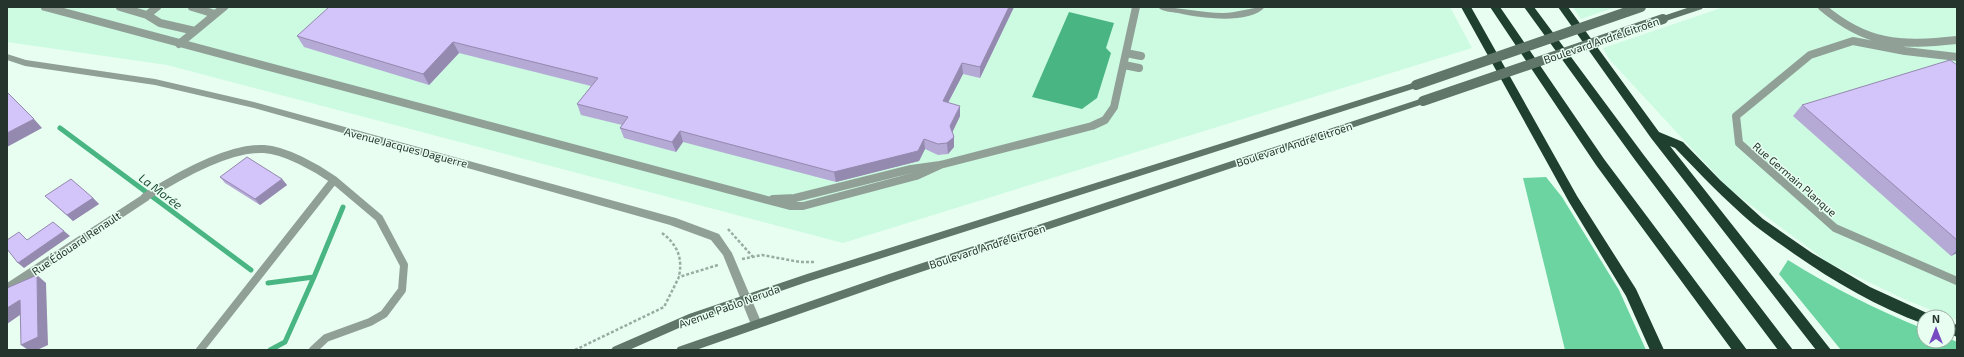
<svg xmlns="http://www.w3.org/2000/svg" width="1964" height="357" viewBox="0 0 1964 357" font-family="'Exo 2',sans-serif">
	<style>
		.built { fill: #cdfbe1 }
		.forest { fill: #6bd4a1 }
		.water { fill: #49b583 }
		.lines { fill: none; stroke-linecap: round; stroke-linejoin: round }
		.stream { stroke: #49b583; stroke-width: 5 }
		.path { stroke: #99aca1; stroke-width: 2.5; stroke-dasharray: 3 2; stroke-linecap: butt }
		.lane { stroke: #90a097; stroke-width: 8 }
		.street { fill: #90a097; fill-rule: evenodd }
		.secondary { fill: #5f7669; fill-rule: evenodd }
		.highway { fill: #1f3f2f; fill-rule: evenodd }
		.secondary-bridge { stroke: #5f7669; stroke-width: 10 }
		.wall { fill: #b5a9d6 }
		.shaded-wall { fill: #9489ae }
		.building { fill: #d3c4f9; stroke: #9489ae }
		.labels { text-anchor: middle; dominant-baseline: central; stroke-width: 3; stroke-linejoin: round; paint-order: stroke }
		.street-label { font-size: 11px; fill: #25342c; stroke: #e8fef1 }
		.water-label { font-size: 12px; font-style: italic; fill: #1e4b36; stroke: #e8fef1 }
	</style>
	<rect width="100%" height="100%" fill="#e8fef1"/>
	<path class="built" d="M7 7H1450L1472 48 843 243 167 65 7 42Z
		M1573 7H1616L1581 19Z
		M1724 7H1957V320L1906 300 1829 263 1729 189 1609 59 1603 48Z"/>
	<path class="forest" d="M1546 177 1562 197 1619 290 1646 350H1565L1523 178Z
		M1788 260C1831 287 1877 310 1924 329V341H1948V338L1957 342V350H1841L1779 274Z"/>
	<path class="water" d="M1069 12 1114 23 1106 48 1111 53 1097 98 1082 109 1032 97Z"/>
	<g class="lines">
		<path class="stream" d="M60 128 251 270
			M314 277 343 207
			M268 283 314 277 285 342 270 350"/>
		<path class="path" d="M728 229 753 257
			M662 233C677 244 683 258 679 276
			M742 259 762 255 800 262H814
			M575 350 664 307 679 277 718 265"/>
		<path class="lane" d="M45 7 790 206H803L916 176 940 165
			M120 7 147 15 157 7
			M192 7 215 14
			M1822 7C1867 45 1900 46 1957 40
			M147 15 160 23 195 31 179 44
			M195 31 224 7
			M1126 53 1141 56
			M1957 57 1905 51 1853 41 1810 55 1736 116 1739 143 1835 228 1957 281
			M1124 65 1139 68
			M145 197C175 178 228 147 264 149 285 150 317 168 334 180L200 350
			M773 199 795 198 911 169 940 165 1092 126 1105 120 1114 107 1136 7
			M313 350 326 338 370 322 384 314 402 290 404 265 379 218 334 180"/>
		<path class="street" d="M1158 7C1180 7 1201 13 1223 13 1238 13 1251 7 1265 7 1250 25 1199 18 1178 13 1172 12 1162 12 1158 7Z
			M7 54 26 60 155 79 254 102 676 218 719 234 732 253 762 324 760 327 756 329 752 327 723 255 711 240 670 225 254 108 155 85 25 66 7 60Z
			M145 193 149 194 150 197 149 200 7 294V283Z"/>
		<path class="secondary" d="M1690 7H1703L1702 9 1663 22 1659 19 1660 17Z
			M1416 82 1419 83 1421 85 1419 87 807 282 697 320 629 350H611L613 347 689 314 807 274Z
			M1423 98 1426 99 1428 101 1426 103 891 282 696 350H676L678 347 889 274Z"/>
		<path class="highway" d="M1461 7H1471L1577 196 1636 289 1664 350H1650L1626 296 1569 202Z
			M1490 7H1500L1604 159 1747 350H1732L1596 165Z
			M1524 7H1534L1643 154 1793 350H1778L1635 160Z
			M1558 7H1568L1659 132 1683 142 1720 180 1763 219 1812 253 1870 287 1929 314 1930 317H1924V324C1874 306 1826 277 1783 246 1773 239 1763 232 1753 224 1726 201 1700 174 1675 148L1670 146 1831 350H1816L1651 138Z
			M1948 321 1957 325V337L1948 333Z"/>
		<path class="secondary-bridge" d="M1416 85 1641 7
			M1423 101 1663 19"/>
	</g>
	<path class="wall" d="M1014 7 980 78 963 74 948 103 960 116 952 133 954 137V147L948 154 938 155 925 149 919 161 836 182 683 142 676 152 624 138 620 128 622 125 581 115 577 104 591 86 459 53 429 85 304 47 297 36Z
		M1957 65V253L1951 256 1793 116 1802 105Z
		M220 177 282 179 287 185 260 205 225 183Z
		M45 196 93 198 99 204 73 221Z"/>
	<path class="shaded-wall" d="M1009 7H1014L980 78V67Z
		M453 42 459 53 429 85 423 74Z
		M962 63 963 74 943 112V101Z
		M960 106V116L950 137V126Z
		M34 119 42 128 7 147V133Z
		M680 131 683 142 676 152 672 142Z
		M954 137V147L948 154 947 143Z
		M924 139 925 149 919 161 836 182 834 172Z
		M282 179 287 185 260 205 255 199Z
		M93 198 99 204 73 221 67 215Z
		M64 231 70 236 24 268 18 263Z
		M1957 250V253L1951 256Z
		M37 275 46 283 48 345 37 350H28L21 345Z
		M20 300 30 308 7 324V308Z"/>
	<path class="building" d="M329 7H1009L980 67 962 63 943 101 960 106 950 126 954 137 947 143 938 144 924 139 918 151 834 172 680 131 672 142 620 128 628 117 577 104 598 78 453 42 423 74 297 36Z
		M1950 60 1957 65V240L1802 105Z
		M7 92 34 119 7 133Z
		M247 157 282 179 255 199 220 177Z
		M71 179 93 198 67 215 45 196Z
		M53 222 64 231 18 263 7 249V240L19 232 27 240Z
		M37 275 38 337 21 345 20 300 7 308V288Z"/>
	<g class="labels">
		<g class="street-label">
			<text transform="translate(1601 40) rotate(-19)">Boulevard André Citroën</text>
			<text transform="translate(1294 144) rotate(-18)">Boulevard André Citroën</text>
			<text transform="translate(406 147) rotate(15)">Avenue Jacques Daguerre</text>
			<text transform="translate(1795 179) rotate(41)">Rue Germain Planque</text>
			<text transform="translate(76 243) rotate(-34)">Rue Édouard Renault</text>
			<text transform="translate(987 246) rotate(-18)">Boulevard André Citroën</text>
			<text transform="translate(729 306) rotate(-20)">Avenue Pablo Neruda</text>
		</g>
		<g class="water-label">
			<text transform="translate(161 191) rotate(37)">La Morée</text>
		</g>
	</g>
	<rect width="1964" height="357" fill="none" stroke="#25342c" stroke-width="16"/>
	<g transform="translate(1936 329)"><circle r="19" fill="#e8fef1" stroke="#9aada2"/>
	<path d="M0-3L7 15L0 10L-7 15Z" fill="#784ac2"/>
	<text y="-6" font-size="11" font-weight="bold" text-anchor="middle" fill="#25342c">N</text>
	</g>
</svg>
